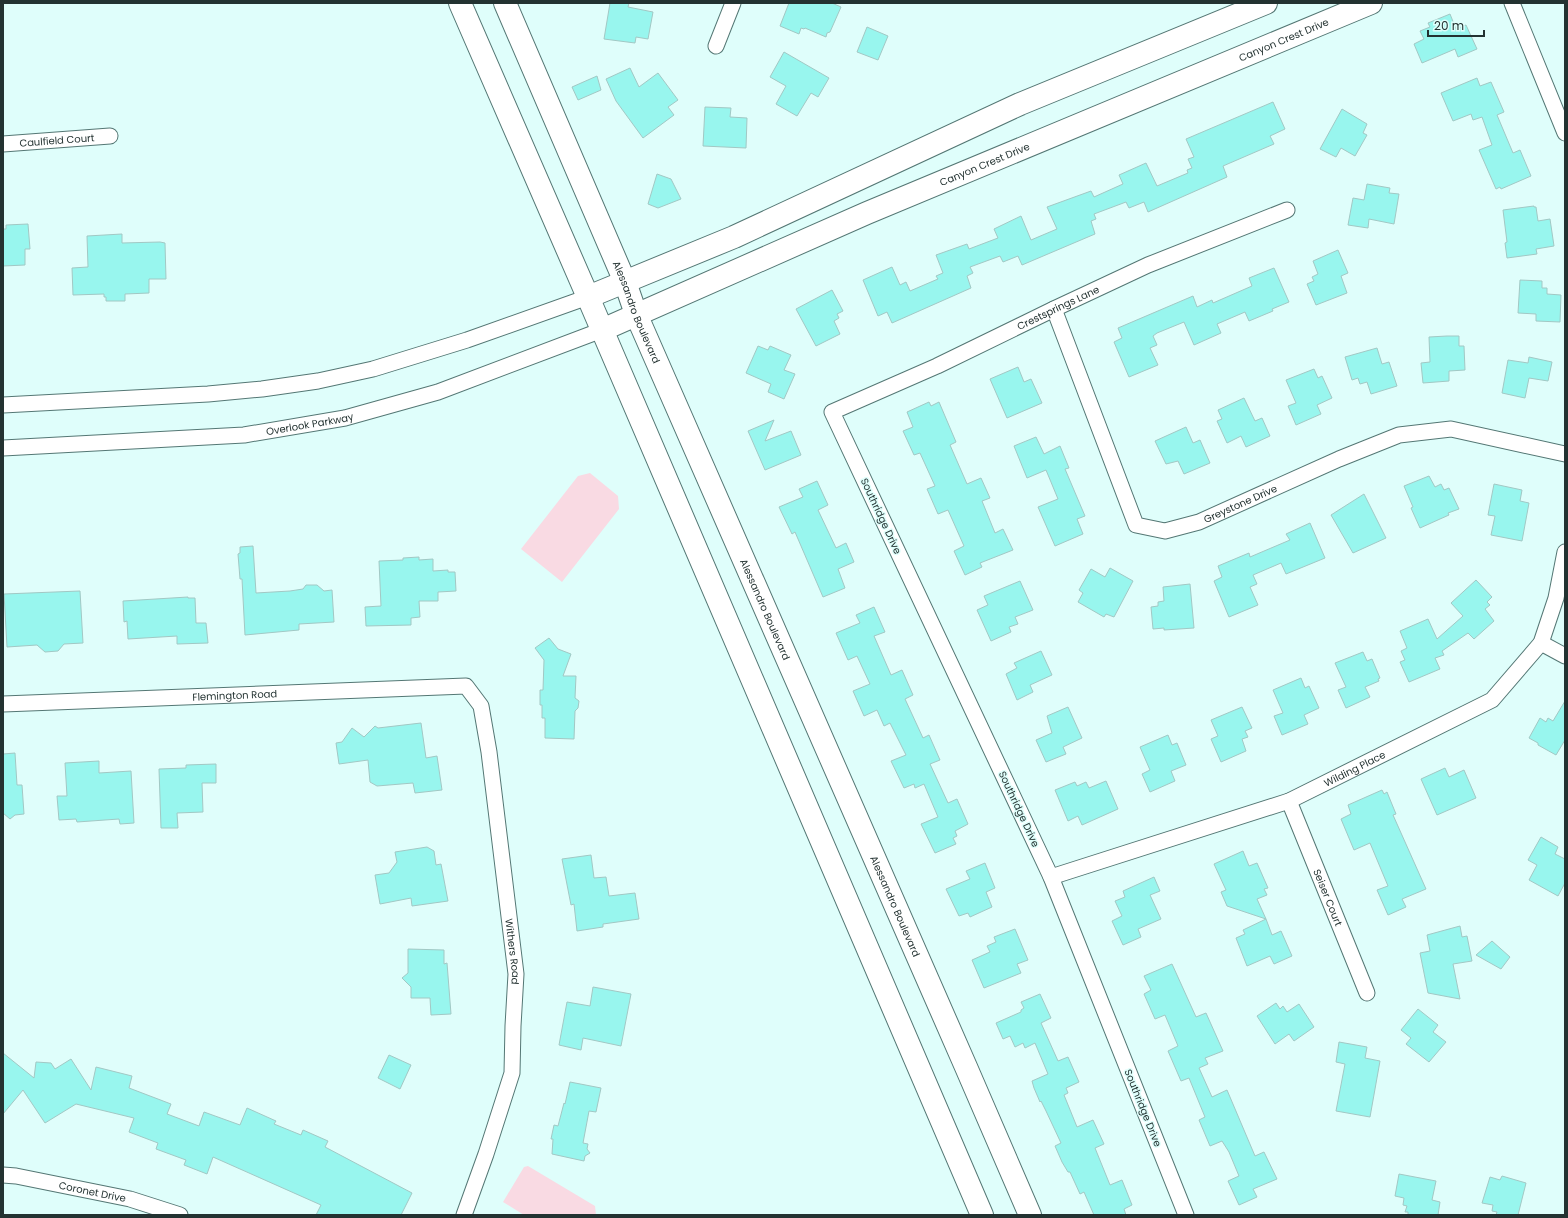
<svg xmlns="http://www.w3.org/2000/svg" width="1568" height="1218" viewBox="0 0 1568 1218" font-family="Poppins,sans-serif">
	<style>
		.green { fill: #f9dae3 }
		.building { fill: #98f6ee; stroke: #a2c8c4 }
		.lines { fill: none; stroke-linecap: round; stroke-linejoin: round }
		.street-casing { stroke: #547774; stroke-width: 17 }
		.secondary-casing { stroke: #547774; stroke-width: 24 }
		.primary-casing { stroke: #547774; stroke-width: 24 }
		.street { stroke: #fff; stroke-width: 15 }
		.secondary { stroke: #fff; stroke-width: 22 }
		.primary { stroke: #fff; stroke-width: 22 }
		.labels { text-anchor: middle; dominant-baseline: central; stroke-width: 3; stroke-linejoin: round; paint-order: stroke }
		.street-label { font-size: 10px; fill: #233231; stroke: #dffefb }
	</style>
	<rect width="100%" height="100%" fill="#dffefb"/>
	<path class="green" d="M590 473 618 496 619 509 562 582 521 549 578 476Z
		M528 1166 595 1206 596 1215H524L503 1202 524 1167Z"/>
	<path class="building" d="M610 3H629L628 7 653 12 648 39 636 37 635 43 604 39Z
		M789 3H832L841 7 830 32 827 33 826 37 805 28 804 29 801 28 799 34 780 26Z
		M1450 14 1456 29 1466 25 1477 49 1458 57 1455 49 1422 63 1414 44 1424 39 1420 31 1430 27 1428 23Z
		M867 27 888 36 878 60 857 52Z
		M784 52 829 78 818 97 811 93 797 116 776 104 786 86 770 77Z
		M630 68 639 87 658 73 678 100 668 107 674 115 643 138 616 101 606 79Z
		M597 76 601 90 578 100 572 87Z
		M1477 78 1480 86 1491 82 1504 112 1497 115 1513 153 1520 150 1531 176 1501 189 1500 187 1496 189 1479 150 1492 145 1482 117 1473 120 1471 114 1453 121 1441 93Z
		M1273 102 1285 129 1270 136 1274 144 1223 166 1227 177 1148 212 1144 202 1129 208 1126 202 1094 214 1096 219 1091 221 1095 234 1022 265 1018 256 1003 262 1000 256 970 267 973 273 967 276 971 288 892 323 887 312 878 316 863 280 892 267 900 285 906 282 910 291 938 279 936 276 943 273 936 255 967 244 969 249 998 238 994 229 1021 216 1031 240 1057 229 1047 207 1091 191 1094 197 1123 184 1119 175 1146 163 1157 186 1188 173 1187 170 1192 168 1188 159 1194 157 1186 139Z
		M705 107 731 108 730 117 747 118 746 148 703 146Z
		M1342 109 1367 124 1363 133 1367 135 1355 156 1341 148 1336 157 1320 149Z
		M657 174 671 179 681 199 658 208 648 204Z
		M1367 184 1390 188 1389 193 1399 194 1394 224 1369 219 1368 228 1348 225 1353 198 1364 200Z
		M1534 206V207H1536L1538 221 1550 219 1554 246 1536 249 1537 254 1507 258 1505 243 1507 242 1503 210Z
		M28 224 30 249H25V265L3 266V229H6V225Z
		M122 234V243L160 242 165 243 166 279H149V293L125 294V301H106V297H104V294L73 295 72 268 88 267 87 236Z
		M1338 250 1348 273 1341 276 1347 293 1316 305 1307 284 1314 281 1312 277 1318 274 1313 261Z
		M1274 268 1289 302 1272 309 1273 311 1249 321 1245 312 1217 324 1221 333 1194 345 1184 322 1157 333 1153 336 1157 345 1150 348 1158 365 1129 377 1114 342 1122 338 1118 328 1193 296 1197 307 1212 300 1213 303 1252 286 1249 278Z
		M1520 280 1542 281V288H1547V294L1561 295 1560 322 1536 321V314L1518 313Z
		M832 290 843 311 837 314 839 318 834 321 840 334 816 346 796 309Z
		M1447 336H1459V346H1464L1465 370 1449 371V381L1423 383 1421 363 1430 362 1429 337Z
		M758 346 768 350 770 346 791 355 784 370 795 374 784 399 768 392 771 384 746 373Z
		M1377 348 1382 364 1389 362 1397 386 1371 394 1367 382 1360 384 1358 378 1352 380 1345 357Z
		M1529 357 1552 362 1548 381 1529 378 1525 398 1502 393 1508 360 1528 363Z
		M1018 367 1024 382 1031 379 1042 403 1007 418 990 379Z
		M1314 369 1318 378 1322 376 1332 398 1317 405 1321 414 1296 425 1288 406 1296 403 1286 380Z
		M1244 398 1255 421 1262 418 1270 436 1246 447 1241 436 1227 443 1217 421 1222 419 1218 410Z
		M929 402 931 406 939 402 956 442 950 445 967 484 981 478 990 498 982 501 995 533 1003 529 1013 550 980 563 982 567 965 575 954 551 964 546 948 510 938 514 927 489 935 486 920 453 914 455 903 431 913 427 907 412Z
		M774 420 765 441 791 431 801 455 765 470 748 431Z
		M1186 427 1193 443 1200 440 1210 463 1184 474 1178 461 1166 464 1155 441Z
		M1036 437 1044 454 1060 446 1069 468 1065 469 1085 516 1077 519 1083 534 1055 546 1038 507 1058 499 1046 470 1027 478 1014 446Z
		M1429 476 1435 487 1441 484 1444 490 1449 488 1459 509 1448 513 1449 515 1440 519 1420 528 1411 508 1413 507 1404 486Z
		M817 481 828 505 818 510 836 548 846 543 854 562 838 569 845 588 823 597 795 532 792 534 779 507 803 497 799 489Z
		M1494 484 1522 490 1520 501 1529 503 1522 541 1491 535 1495 516 1488 515Z
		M1364 494 1386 538 1353 553 1331 515Z
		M1310 523 1325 558 1286 574 1281 563 1253 575 1257 584 1250 587 1258 605 1229 617 1214 581 1222 577 1218 566 1249 553 1250 557 1290 540 1286 534Z
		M253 546 256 593 290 591 303 589 306 585H317L324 591 332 590 334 622 299 624V630L245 635 242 579H240L238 554 240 553V547Z
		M419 557V560L433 559V571L448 570V572H455L456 591 438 592V601H419L420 617 411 618V625L366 626 365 607 381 606 379 561 403 560V558Z
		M1110 568 1133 581 1114 617 1106 614 1104 617 1078 602 1083 593 1079 590 1091 569 1105 577Z
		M1476 580 1492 597 1487 602 1490 605 1485 609 1494 621 1474 639 1468 633 1442 651 1444 655 1435 658 1440 669 1409 682 1400 662 1405 660 1401 651 1407 648 1400 631 1428 619 1437 639 1463 616 1451 603Z
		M1020 581 1033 610 1015 617 1018 624 1009 627 1011 632 991 641 977 610 988 605 984 596Z
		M1190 584 1194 628 1164 630V628L1153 629 1151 607 1158 606V602L1164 601 1163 587Z
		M80 591 83 643 64 644 58 651 45 652 37 645 7 647 4 594Z
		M188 597V598H195L196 623H206L208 643 177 644V636L128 639 127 621 124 622 123 601Z
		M874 607 885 632 874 636 891 675 902 670 913 695 905 699 923 738 929 735 940 760 930 764 948 803 957 799 968 824 955 831 957 836 953 838 956 844 935 853 921 824 938 817 924 784 915 788 914 784 904 788 891 761 906 755 890 723 884 726 877 710 864 716 853 691 870 684 857 656 848 660 836 633 860 623 856 615Z
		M549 638 558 649 571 654 563 676H576L575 698 579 701 578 708 575 711 574 739 545 738V718H542V705H540V690H543L544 660 535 648Z
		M1041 651 1052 675 1030 685 1033 692 1017 700 1006 674 1017 668 1014 663Z
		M1363 652 1367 661 1372 659 1380 678 1378 679 1379 681 1365 687 1370 697 1346 708 1338 690 1346 687 1335 663Z
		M1301 678 1305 688 1309 686 1319 708 1304 715 1308 724 1282 735 1274 716 1283 713 1273 690Z
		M1565 701V740L1556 755 1538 745V743L1529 738 1540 718 1546 722 1548 718 1553 721Z
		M1068 707 1082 738 1063 747 1066 754 1046 762 1036 740 1052 733 1047 716Z
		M1242 707 1252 728 1245 731 1248 737 1242 739 1246 751 1221 762 1211 739 1218 736 1211 720Z
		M421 723 426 758 437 756 442 790 415 793 413 783 377 786 370 782 368 760 339 764 336 743 342 742 352 728 364 737 375 726 378 728Z
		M1168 735 1172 745 1177 743 1186 765 1171 771 1175 781 1150 792 1142 774 1150 770 1140 747Z
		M15 753 17 785H22L24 814 15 815 10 819 3 813V754Z
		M99 761V773L131 771 134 823 120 824 119 819 77 822 76 819 59 820 57 796H67L65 763Z
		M216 764V783H202L203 812 177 813 178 828H161L159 769 186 768V765Z
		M1445 768 1449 777 1464 770 1476 798 1437 815 1421 779Z
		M1106 781 1118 809 1082 825 1078 816 1068 821 1055 790 1075 782 1077 786 1086 782 1089 788Z
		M1382 790 1384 794 1387 792 1389 797 1396 814 1393 815 1426 889 1402 899 1406 907 1388 915 1377 890 1388 886 1370 843 1354 850 1341 819 1351 814 1348 805Z
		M1541 837 1558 847 1555 854 1565 859V883L1558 896 1529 880 1537 865 1528 860Z
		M427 847 434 851 436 865 441 864 448 901 412 906 411 898 380 904 375 875 389 873 397 862 395 852Z
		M1243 851 1249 866 1257 863 1268 888 1264 889 1267 895 1257 899 1266 919 1227 906 1221 892 1226 890 1214 864Z
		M591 855 594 878 606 877 609 896 635 893 639 919 603 924V927L577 931 574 904 571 905 562 859Z
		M985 863 995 888 986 892 992 907 970 917 968 913 959 916 946 889 970 879 966 871Z
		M1154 877 1160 891 1150 895 1161 919 1138 929 1141 937 1123 945 1112 921 1122 916 1115 901 1125 897 1123 891Z
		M1266 919 1272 935 1281 931 1292 956 1274 964 1270 956 1247 966 1236 938 1245 934 1243 930Z
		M1460 926 1462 937 1467 936 1472 961 1453 964 1460 999 1428 993 1420 953 1430 951 1427 935Z
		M1015 929 1028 960 1017 964 1021 973 984 988 972 960 990 952 987 946 996 942 994 937Z
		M1492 941 1510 957 1501 969 1476 955Z
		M408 949 444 950V964L447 963 451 1014 431 1015 430 998H411V987L402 978 408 973Z
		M1172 964 1196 1017 1206 1013 1223 1051 1205 1058 1208 1064 1199 1068 1212 1097 1227 1090 1255 1156 1264 1152 1277 1179 1253 1189 1257 1197 1239 1205 1228 1181 1239 1176 1229 1152 1222 1141 1210 1146 1199 1120 1205 1117 1189 1078 1181 1081 1168 1051 1178 1046 1165 1015 1155 1019 1144 994 1151 990 1144 976Z
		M593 987 631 994 621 1046 583 1038 581 1050 559 1045 567 1002 590 1006Z
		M1040 994 1051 1018 1041 1023 1058 1061 1068 1057 1079 1082 1066 1088 1068 1093 1064 1095 1077 1127 1093 1120 1104 1144 1095 1148 1110 1185 1122 1180 1132 1205 1124 1209 1126 1215H1094L1084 1192 1080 1194 1070 1172H1068L1062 1162 1055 1146 1061 1143 1046 1111 1041 1101 1040 1102 1034 1088 1032 1081 1048 1074 1035 1043 1025 1048 1023 1043 1015 1047 1010 1036 1003 1039 996 1023 1021 1012V1010L1024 1008 1021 1002Z
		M1276 1003 1280 1009 1283 1006 1287 1012 1299 1004 1314 1027 1294 1041 1289 1034 1275 1044 1257 1016Z
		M1418 1009 1438 1025 1433 1032 1446 1042 1429 1062 1406 1044 1411 1038 1401 1030Z
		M1339 1042 1367 1047 1365 1058 1380 1061 1370 1117 1336 1111 1345 1064 1336 1062Z
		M3 1053 34 1078 36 1062 51 1063 55 1069 71 1059 91 1090 96 1067 132 1076 129 1088 171 1104 167 1114 199 1126 204 1112 240 1125 247 1108 276 1121 274 1124 301 1135 303 1130 328 1141 325 1147 412 1193 401 1215H316L321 1205 213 1157 207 1174 184 1165 186 1160 156 1149 158 1143 129 1132 134 1118 76 1104 45 1123 23 1090 3 1114Z
		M389 1055 411 1065 400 1089 378 1078Z
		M570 1082 601 1088 596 1112 589 1111 583 1143 588 1144 587 1149 590 1153 585 1156 584 1161 552 1154 553 1139H551L554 1125 558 1126 564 1103 565 1104Z
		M1399 1174 1436 1181 1432 1200 1440 1202 1438 1215H1408V1212H1405L1407 1206 1403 1205 1404 1198 1395 1196Z
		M1502 1176 1526 1183 1518 1215H1496L1497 1212 1492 1211 1493 1205 1482 1203 1490 1177 1500 1180Z"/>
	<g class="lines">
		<g class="street-casing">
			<g id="street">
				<path d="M1512 3 1565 133"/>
				<path d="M716 46 733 3"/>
				<path id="s1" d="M3 144 110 136"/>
				<path id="s2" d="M1054 309 1136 525 1165 531 1199 522 1339 459 1399 435 1451 429 1565 454"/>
				<path d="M3 405 208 394 262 389 318 381 373 369 467 340 588 297"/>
				<path id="s3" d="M3 448 244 435 345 418 438 392 602 330"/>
				<path d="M1541 643 1565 656"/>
				<path id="s4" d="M3 704 466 686 481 706 489 752 516 974 513 1026 512 1073 486 1154 464 1215"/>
				<path id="s5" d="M1289 801 1367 993"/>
				<path id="s6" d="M1051 877 1289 801 1492 700 1541 643 1556 598 1565 552"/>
				<path id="s7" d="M3 1175 16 1176 130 1199 180 1215"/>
				<path id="s8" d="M1186 1215 1051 877 832 412 937 366 1054 309 1148 265 1287 210"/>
			</g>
		</g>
		<g class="secondary-casing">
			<g id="secondary">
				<path d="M588 297 734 237 1020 104 1266 3"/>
				<path id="s9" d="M602 330 867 213 1371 3"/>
			</g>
		</g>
		<g class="primary-casing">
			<g id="primary">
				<path d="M460 3 588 297 982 1215"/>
				<path id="s10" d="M505 3 625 282 636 314 966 1067 1030 1215"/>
			</g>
		</g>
		<use href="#street" class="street"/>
		<use href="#secondary" class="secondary"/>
		<use href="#primary" class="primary"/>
	</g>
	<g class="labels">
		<g class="street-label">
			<text stroke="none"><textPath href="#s9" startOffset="741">Canyon Crest Drive</textPath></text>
			<text stroke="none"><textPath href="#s1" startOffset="54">Caulfield Court</textPath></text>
			<text stroke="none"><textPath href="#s9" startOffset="417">Canyon Crest Drive</textPath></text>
			<text stroke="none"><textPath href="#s8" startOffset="1127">Crestsprings Lane</textPath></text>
			<text stroke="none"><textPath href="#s10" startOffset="336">Alessandro Boulevard</textPath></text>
			<text stroke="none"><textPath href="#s3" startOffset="308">Overlook Parkway</textPath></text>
			<text stroke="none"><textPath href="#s2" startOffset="341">Greystone Drive</textPath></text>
			<text transform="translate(881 516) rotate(65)">Southridge Drive</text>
			<text stroke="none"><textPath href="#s10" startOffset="660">Alessandro Boulevard</textPath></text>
			<text stroke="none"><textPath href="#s4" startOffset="232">Flemington Road</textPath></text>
			<text stroke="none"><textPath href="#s6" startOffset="323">Wilding Place</textPath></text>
			<text transform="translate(1019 809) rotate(65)">Southridge Drive</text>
			<text stroke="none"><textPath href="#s5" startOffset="104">Seiser Court</textPath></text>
			<text stroke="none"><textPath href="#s10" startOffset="984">Alessandro Boulevard</textPath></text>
			<text stroke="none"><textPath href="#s4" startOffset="736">Withers Road</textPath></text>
			<text transform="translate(1143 1108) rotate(68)">Southridge Drive</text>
			<text stroke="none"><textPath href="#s7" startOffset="91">Coronet Drive</textPath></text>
		</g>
	</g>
	<rect width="1568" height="1218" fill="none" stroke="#233231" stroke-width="8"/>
	<path d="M1428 30v6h56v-6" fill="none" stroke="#233231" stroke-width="2"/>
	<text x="1434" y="30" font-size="12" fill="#233231" stroke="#dffefb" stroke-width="3" paint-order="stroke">20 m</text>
</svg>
